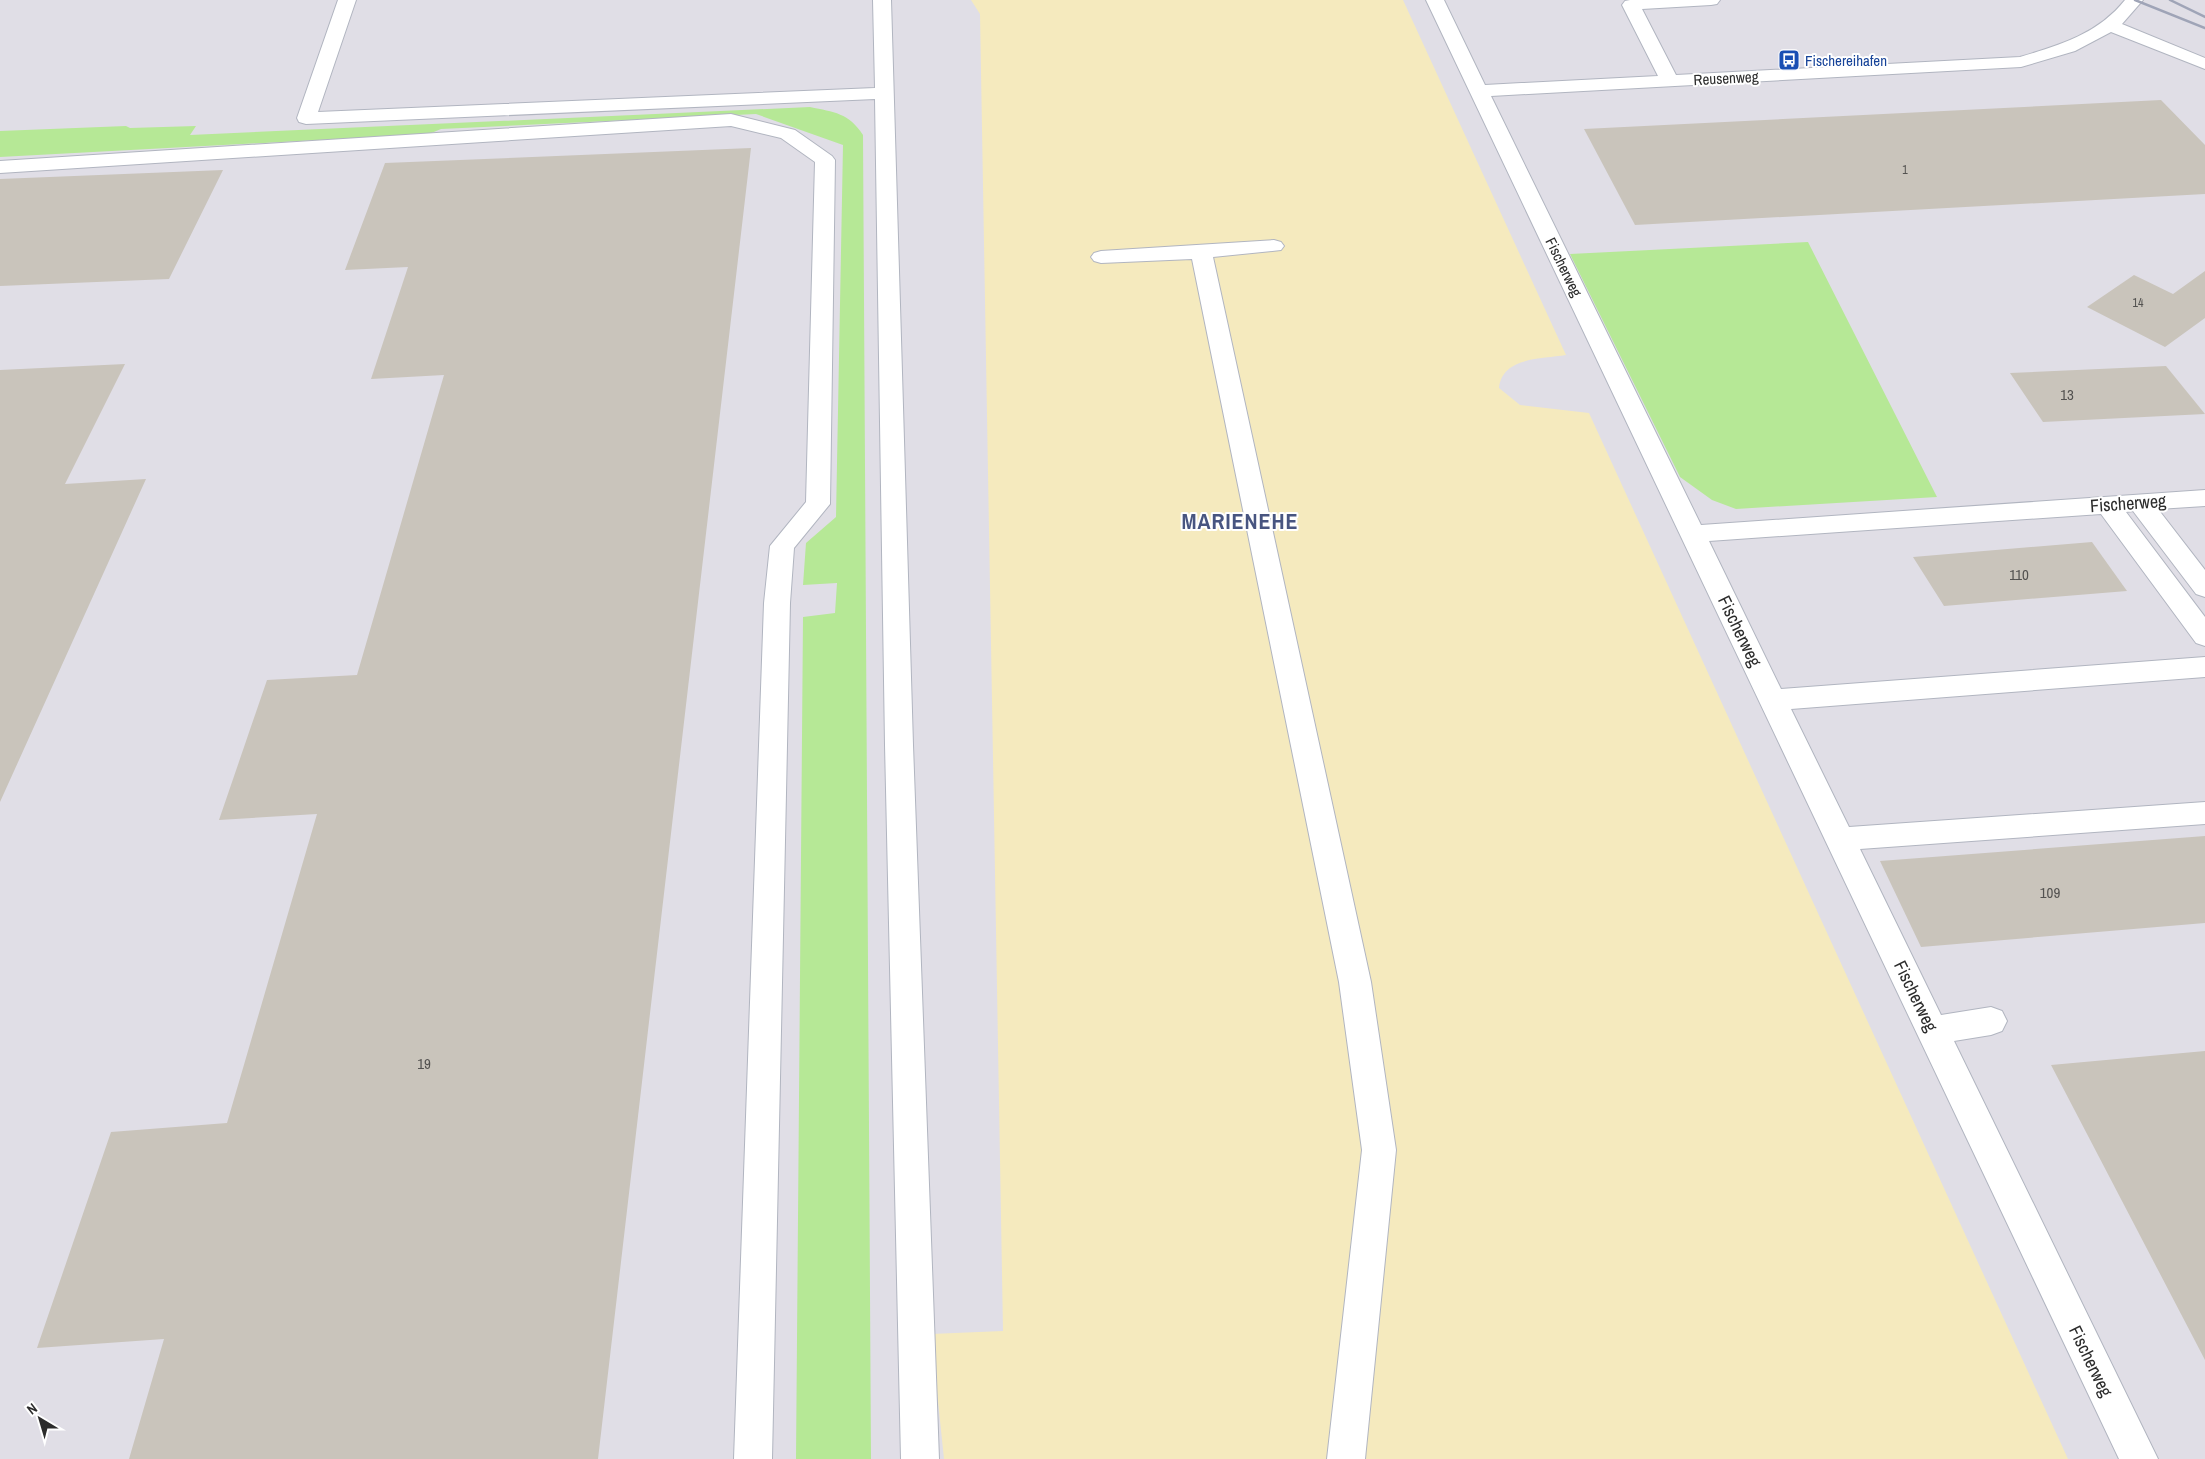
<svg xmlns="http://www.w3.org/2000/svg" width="2205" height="1459" viewBox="0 0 2205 1459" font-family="'Archivo Narrow',sans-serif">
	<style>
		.industrial { fill: #e0dee6 }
		.green { fill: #b6e896 }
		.sand { fill: #f5eabe }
		.building { fill: #c9c4bb }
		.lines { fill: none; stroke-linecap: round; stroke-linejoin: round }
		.minor-casing { stroke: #b1b5c0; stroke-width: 2 }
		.minor { fill: #fff; fill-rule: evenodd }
		.rail { stroke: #9fa4b7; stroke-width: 2.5 }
		.labels { text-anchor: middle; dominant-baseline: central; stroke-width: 4; stroke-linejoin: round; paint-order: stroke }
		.far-number-label { font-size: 12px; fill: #535250 }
		.far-transit-label { font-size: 15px; fill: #164399; stroke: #fff; text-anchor: start }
		.far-street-label { font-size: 15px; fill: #2c2c2c; stroke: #fff }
		.number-label { font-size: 15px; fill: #535250 }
		.street-label { font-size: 18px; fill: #2c2c2c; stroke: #fff }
		.district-label { font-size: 22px; font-weight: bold; letter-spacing: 1px; fill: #485580; stroke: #fff }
	</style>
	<rect width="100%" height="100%" fill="#eee6dd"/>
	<path class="industrial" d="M0 0H2205V1459H0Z"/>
	<path class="green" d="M810 107C834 112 849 113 863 135L871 1459H796L803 617 835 613 837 583 803 585 806 543 836 517 843 145 756 114 441 129 429 134 0 157V131L126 126 130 128 196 126 190 135Z
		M1808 242 1937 497 1736 509 1712 500 1680 477 1570 254Z"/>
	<path class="sand" d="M971 0H1403L1566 355C1541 359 1502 357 1499 388L1520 405 1589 413 2068 1459H944L931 1334 1003 1331 980 14Z"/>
	<path class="building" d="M2161 100 2205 145V194L1635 225 1584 129Z
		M751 148 598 1459H129L164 1339 37 1348 111 1132 227 1123 317 814 219 820 267 680 357 675 444 375 371 379 408 267 345 270 385 163Z
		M223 170 169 279 0 286V179Z
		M2205 271V318L2165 347 2087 307 2134 275 2173 294Z
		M125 364 65 484 146 479 0 802V370Z
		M2166 366 2205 414 2043 422 2010 373Z
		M2092 542 2127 591 1944 606 1913 557Z
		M2205 836V923L1921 947 1880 861Z
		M2205 1051V1360L2051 1065Z"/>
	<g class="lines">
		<g class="minor-casing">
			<path id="minor" d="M338 0H356L318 112 875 88 873 0H891L913 745 939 1459H901L885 745 875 99 306 124 299 122 297 118Z
				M1426 0H1444L1485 85 1658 76 1622 5 1625 1 1630 0H1720L1717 4 1711 5 1642 9 1676 75 2020 57C2060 45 2098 34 2125 0H2143L2122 24 2205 58V69L2111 32 2075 51 2021 67 1491 96 1701 525 2205 490V506L2158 509 2205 570V597L2196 594 2133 511 2126 512 2205 617V646L2196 643 2101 514 1709 541 1781 689 2205 657V677L1791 709 1849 827 2205 802V824L1860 849 1941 1015 1991 1007 2002 1011 2007 1021 2002 1031 1991 1035 1954 1041 2158 1459H2119Z
				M731 114 795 130 832 156 835 160 830 504 794 548 790 603 772 1459H734L764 603 770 546 806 502 815 162 781 138 731 126 0 173V161Z
				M1274 240 1281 242 1284 246 1281 250 1213 257 1371 982 1396 1150 1365 1459H1327L1362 1150 1339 982 1192 259 1101 263 1094 261 1091 257 1094 253 1101 251Z"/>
		</g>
		<use href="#minor" class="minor"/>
		<path class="rail" d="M2135 0 2205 28
			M2170 0 2205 17"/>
	</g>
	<defs>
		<g id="bus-square" transform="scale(1.125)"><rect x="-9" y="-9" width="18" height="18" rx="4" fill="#1a4fb4" stroke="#fff"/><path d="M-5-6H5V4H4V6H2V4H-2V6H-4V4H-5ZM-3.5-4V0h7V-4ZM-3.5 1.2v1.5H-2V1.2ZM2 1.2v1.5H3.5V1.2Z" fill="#fff"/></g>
	</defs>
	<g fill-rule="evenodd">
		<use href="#bus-square" x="1789" y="60"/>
	</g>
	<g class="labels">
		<g class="far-number-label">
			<text x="1905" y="170">1</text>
			<text x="2138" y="303">14</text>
		</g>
		<g class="far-transit-label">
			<text x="1805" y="60">Fischereihafen</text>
		</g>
		<g class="far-street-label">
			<text transform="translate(1726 78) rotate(-3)">Reusenweg</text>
			<text transform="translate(1564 267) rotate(64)">Fischerweg</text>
		</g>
		<g class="number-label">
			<text x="2067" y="394">13</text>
			<text x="2019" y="574">110</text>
			<text x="2050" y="892">109</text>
			<text x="424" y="1063">19</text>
		</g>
		<g class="street-label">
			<text transform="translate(2128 503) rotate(-4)">Fischerweg</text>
			<text transform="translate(1740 631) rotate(64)">Fischerweg</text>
			<text transform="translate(1916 996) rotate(64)">Fischerweg</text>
			<text transform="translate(2091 1361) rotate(64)">Fischerweg</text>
		</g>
		<g class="district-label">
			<text x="1240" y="521">MARIENEHE</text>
		</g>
	</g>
	<g transform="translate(40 1419) rotate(322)" stroke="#ffffff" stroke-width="4" paint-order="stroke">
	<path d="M0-4L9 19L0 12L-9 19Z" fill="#2c2c2c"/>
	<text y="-8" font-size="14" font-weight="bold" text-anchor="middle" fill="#2c2c2c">N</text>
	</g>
</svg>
